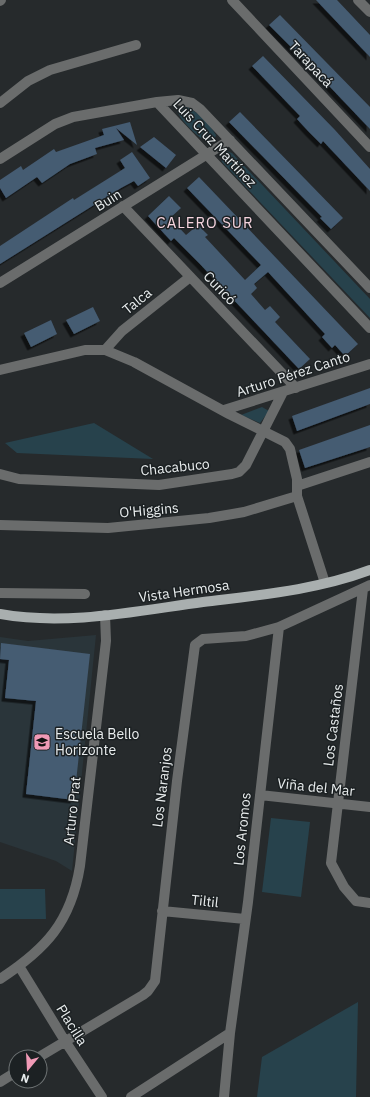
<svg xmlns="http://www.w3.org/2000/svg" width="370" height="1097" viewBox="0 0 370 1097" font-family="'IBM Plex Sans',sans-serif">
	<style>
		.built { fill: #2a353a }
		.green { fill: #27424c }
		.building { fill: #455b72; filter: url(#shadow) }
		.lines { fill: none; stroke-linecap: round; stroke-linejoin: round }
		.minor { stroke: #6a6c6c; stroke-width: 10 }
		.major { stroke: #a9afaf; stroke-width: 10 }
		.labels { text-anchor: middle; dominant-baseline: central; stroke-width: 3; stroke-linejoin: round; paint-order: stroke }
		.street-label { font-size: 14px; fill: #e9edee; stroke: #1c2123 }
		.poi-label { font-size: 14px; fill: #e9edee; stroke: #1c2123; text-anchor: start }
		.neighbourhood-label { font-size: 15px; letter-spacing: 1px; fill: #f6d4de; stroke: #1c2123 }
	</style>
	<defs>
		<filter id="shadow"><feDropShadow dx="-3.5" dy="3.5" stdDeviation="0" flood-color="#0009"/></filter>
	</defs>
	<rect width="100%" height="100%" fill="#262a2c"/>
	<path class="built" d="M96 635 72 871 56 861 0 842V637L28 641Z"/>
	<path class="green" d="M183 106C195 108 210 124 216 135L214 141 210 143C202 142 175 116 177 108Z
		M223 150 232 153 370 299V318L222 162 220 153Z
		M262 407 269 411 260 423 241 415Z
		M94 423 153 459 17 453 5 443Z
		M271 818 310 822 301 897 262 892Z
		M0 889H45L46 919H0Z
		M358 1002 356 1097H257L262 1057Z"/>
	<path class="building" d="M316 0H337L370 35V57Z
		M280 15 370 107V129L313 69 269 25Z
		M263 56 335 130 370 169V191L323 141 321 144 308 131 297 119 300 116 252 66Z
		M240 112 343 218 331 229 320 218 322 217 229 122Z
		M130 122 137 145 116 128 124 140 95 148 97 154 70 164 42 183 37 177 6 198 0 188V180L21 166 23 170 54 149 56 152 104 135 102 129Z
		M154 137 176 155 166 168 140 147Z
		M132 152 150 178 138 186 134 181 121 188 0 264V246L73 198 74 200 125 168 120 160Z
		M199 177 358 344 345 356 335 345 332 348 322 337 325 334 268 272 254 284 257 288 251 294 265 310 270 306 280 317 275 322 310 359 299 369 199 263 174 238 171 241 148 216 169 196 181 208 170 218 186 235 198 225 208 235 205 237 245 280 261 265 187 188Z
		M93 307 100 321 74 334 66 320Z
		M51 320 57 334 31 347 24 333Z
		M370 388V404L297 431 292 416Z
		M370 425V447L305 468 299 450Z
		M1 643 90 654 74 800 26 794 36 701 5 698 9 660 0 659Z"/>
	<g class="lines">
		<path class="minor" d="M232 0 370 147
			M358 0 370 12
			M0 1 1 0
			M157 102 370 328
			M0 103 28 81 50 70 136 45
			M0 159 55 124 73 117 157 102 178 100 192 103 200 109 370 288
			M123 206 296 388
			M0 283 230 140
			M105 350 122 331 190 277
			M0 370 85 350H105L134 362 229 414 285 442 290 449 297 479V496L325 583
			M224 410 370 364
			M0 474 19 479 159 485 232 474 239 472 246 465 283 392
			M297 486 370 462
			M0 525 108 528 209 518 244 512 297 496
			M363 589 331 863 344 887 356 901 370 903
			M0 593 85 594
			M260 795 370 807
			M162 911 245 919
			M19 966 65 1041 102 1097
			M0 979C46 949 71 922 80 866L106 641 105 615
			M39 1057 143 995 148 991 155 981 177 781 195 645 203 639 246 636 279 627 370 585
			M0 1082 16 1072
			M131 1097 230 1033 248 902 279 627
			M224 1097 230 1033"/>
		<path class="major" d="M0 614C67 626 136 611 203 602 259 595 317 590 370 570"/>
	</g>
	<defs>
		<g id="school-square" transform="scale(0.9)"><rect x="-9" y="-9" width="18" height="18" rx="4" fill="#f09ab6" stroke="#1c2123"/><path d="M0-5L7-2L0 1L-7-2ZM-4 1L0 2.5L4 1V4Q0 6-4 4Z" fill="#111"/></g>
	</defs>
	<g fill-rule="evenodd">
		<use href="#school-square" x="42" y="742"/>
	</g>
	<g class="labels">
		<g class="street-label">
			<text transform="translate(311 64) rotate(47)">Tarapacá</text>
			<text transform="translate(215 143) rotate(47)">Luis Cruz Martínez</text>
			<text transform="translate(108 200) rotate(-32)">Buin</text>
			<text transform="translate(220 288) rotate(46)">Curicó</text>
			<text transform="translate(137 301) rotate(-39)">Talca</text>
			<text transform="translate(293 374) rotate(-18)">Arturo Pérez Canto</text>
			<text transform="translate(175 467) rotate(-6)">Chacabuco</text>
			<text transform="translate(149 510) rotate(-5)">O'Higgins</text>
			<text transform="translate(184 591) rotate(-8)">Vista Hermosa</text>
			<text transform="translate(333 725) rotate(-83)">Los Castaños</text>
			<text transform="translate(162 787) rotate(-83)">Los Naranjos</text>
			<text transform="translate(316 787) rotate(6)">Viña del Mar</text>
			<text transform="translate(72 811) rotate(-84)">Arturo Prat</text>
			<text transform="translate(242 829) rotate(-84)">Los Aromos</text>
			<text transform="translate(205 901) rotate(6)">Tiltil</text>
			<text transform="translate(72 1025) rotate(58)">Placilla</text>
		</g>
		<g class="poi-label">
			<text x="55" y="734">Escuela Bello<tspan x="55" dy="16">Horizonte</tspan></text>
		</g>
		<g class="neighbourhood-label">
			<text x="205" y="222">CALERO SUR</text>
		</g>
	</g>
	<g transform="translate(28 1069) rotate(198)"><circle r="19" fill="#1c2123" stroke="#6e7374"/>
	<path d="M0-3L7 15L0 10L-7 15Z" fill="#f09ab6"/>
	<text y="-6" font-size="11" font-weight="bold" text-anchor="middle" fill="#e9edee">N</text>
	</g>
</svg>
